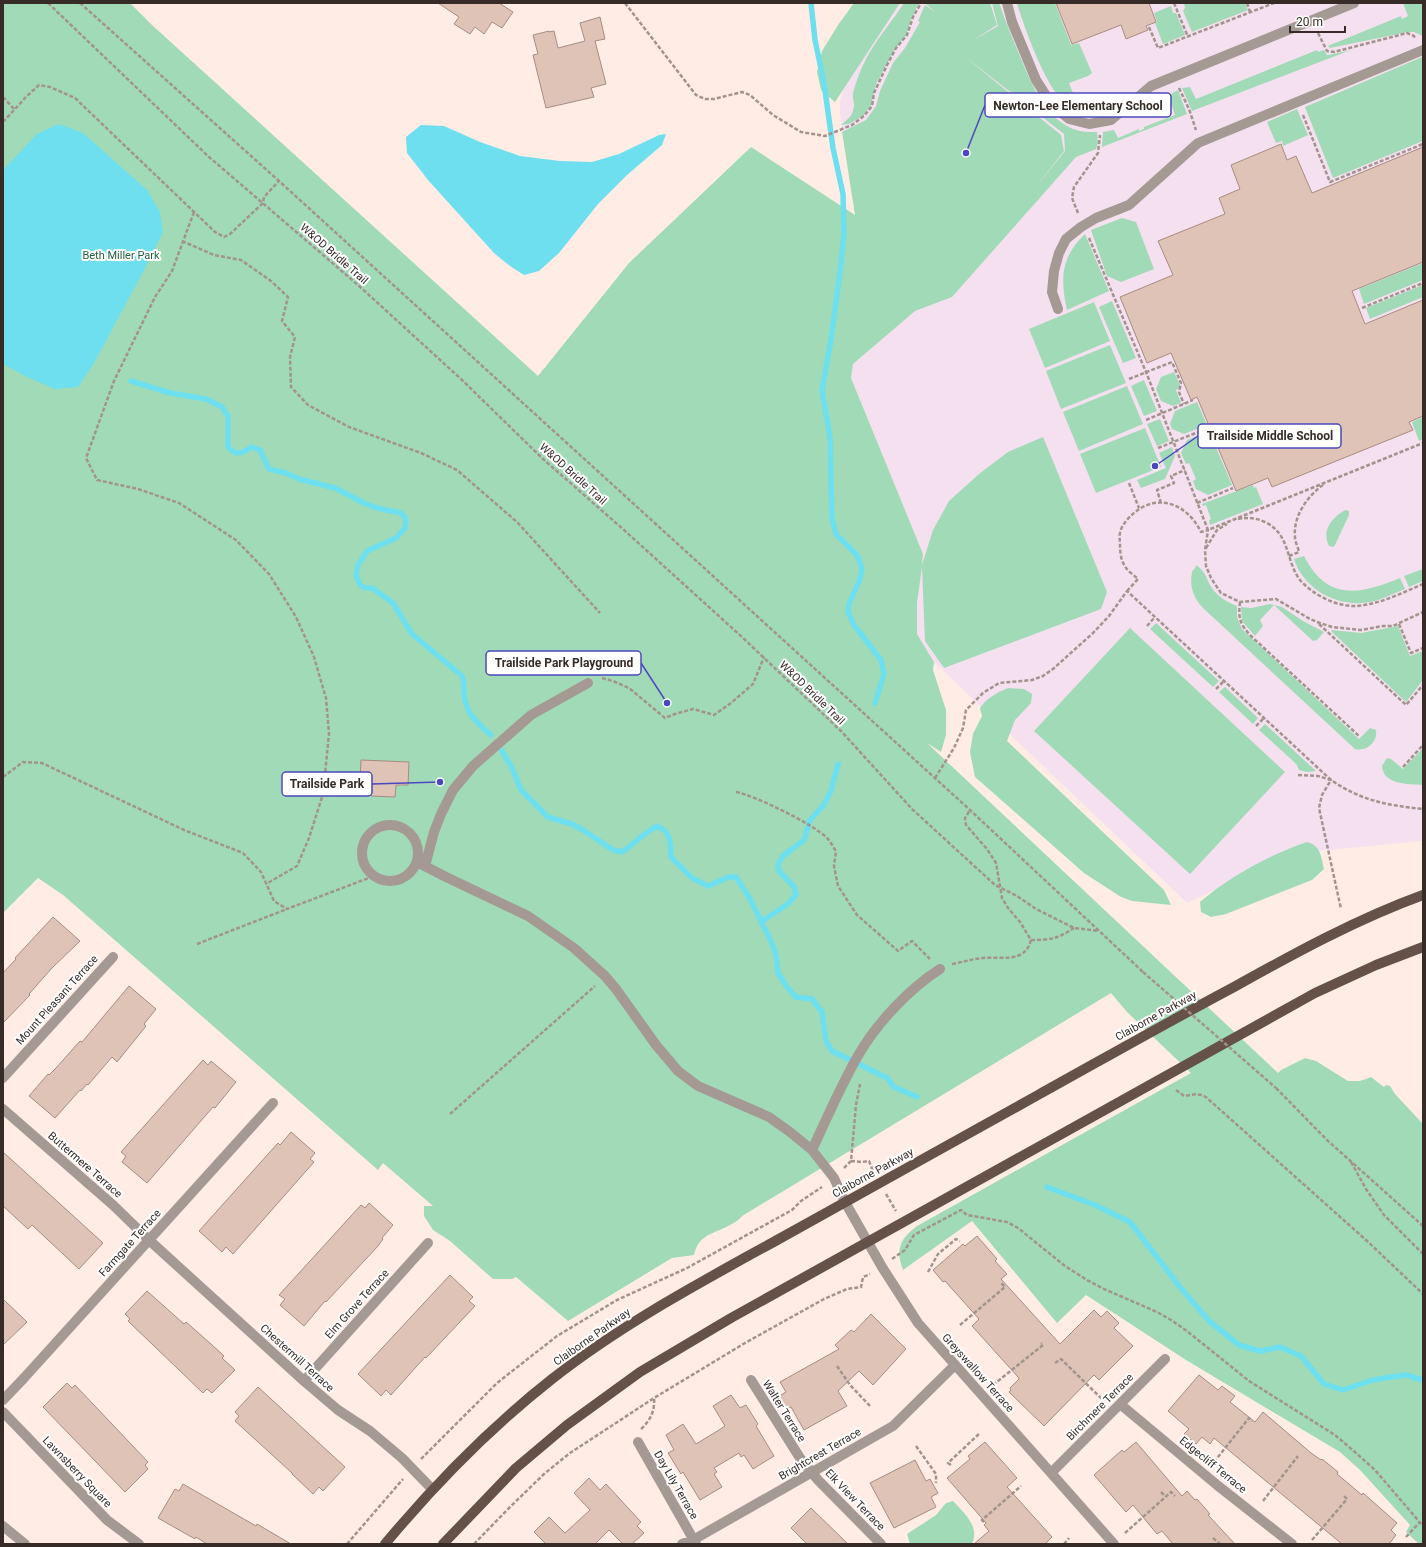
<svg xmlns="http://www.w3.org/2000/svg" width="1426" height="1547" viewBox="0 0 1426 1547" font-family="Roboto,sans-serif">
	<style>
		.education { fill: #f5e0ef }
		.green { fill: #a1dab7; fill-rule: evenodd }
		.water { fill: #6ddfee }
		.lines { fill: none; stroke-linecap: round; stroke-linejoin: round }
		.stream { stroke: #6ddfee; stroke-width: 5.5 }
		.building { fill: #dfc3b7; stroke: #a78c81 }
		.path { stroke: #a2948d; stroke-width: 2.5; stroke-dasharray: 4 2; stroke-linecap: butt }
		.minor { stroke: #a59993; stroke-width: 10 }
		.major { stroke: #655148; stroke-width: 10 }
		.path-bridge { stroke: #a2948d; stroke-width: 2.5; stroke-dasharray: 4 2; stroke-linecap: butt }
		.labels { text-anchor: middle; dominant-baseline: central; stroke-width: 4; stroke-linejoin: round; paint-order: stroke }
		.street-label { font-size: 11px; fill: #362b26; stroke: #fefefe }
		.park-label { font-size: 11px; fill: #256040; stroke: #fefefe }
		.leader { fill: none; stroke: #4b48bf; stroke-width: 1.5 }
		.callout-dot { fill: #4b48bf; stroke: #fefefe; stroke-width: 1.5 }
		.callout { fill: #fefefe; stroke: #4b48bf; stroke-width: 1.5 }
		.callout-label { font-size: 12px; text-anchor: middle; font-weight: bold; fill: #362b26 }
	</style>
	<rect width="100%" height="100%" fill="#ffede5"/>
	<path class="education" d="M900 3H1423V841L1296 853 1187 903 934 662 917 634V603L923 554 851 378 853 364 915 311 842 132 840 112V101L845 85Z"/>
	<path class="green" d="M3 3H130L152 25 538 376 629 263 751 147 855 215 842 132 866 120 876 106 880 91 893 63 905 48 920 22 918 21 925 5 935 12 926 4 927 3H990L997 25 972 41 998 26 992 3H999C1005 20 1012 37 1019 54 1031 82 1043 116 1073 129 1081 132 1089 132 1097 132L1098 143 1096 149 1076 157 952 297 915 311 853 364 851 378 923 554 922 565 933 530 949 501 979 474 1008 452 1043 437 1107 592 1101 609 944 668 925 641 922 567 917 603V634L934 662 933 670 946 710V735L941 752 927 743 1278 1073 1281 1070 1305 1058 1316 1061 1348 1081H1360L1371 1077 1384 1087 1386 1085 1390 1086 1395 1094 1423 1124V1544H1419L1406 1532 1410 1525 1360 1470 1340 1452 1186 1360 1086 1295 1057 1323 972 1221 903 1270C895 1249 900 1239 917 1226L1191 1073 1127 1012 1111 993 742 1216C733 1228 706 1232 699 1243 696 1247 695 1251 694 1255L672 1258 568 1321 516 1277 512 1279H493L450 1241 433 1230 424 1216V1206H433L383 1163 378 1170 63 895 38 878 3 913ZM964 56 1064 134 1065 151 1034 189 1064 151 1061 135Z
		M854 3H900L835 102 821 90 817 72 822 51 838 25Z
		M904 3H919L912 17 906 35 895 49 876 84 871 105 863 116 849 124 841 125C847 120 854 115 854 105 854 101 852 98 853 93 856 82 860 70 866 59 876 39 892 22 904 3Z
		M1020 3H1055L1071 45 1079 43 1092 73 1088 76 1069 83 1080 111 1102 102 1107 113C1101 114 1093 118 1086 117 1052 112 1027 33 1017 4Z
		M1184 3H1245L1248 10 1192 32 1183 11 1185 8Z
		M1403 3H1423V36L1414 32H1408L1330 48 1328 46 1401 16 1402 19 1408 16Z
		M1171 6 1173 13H1176L1185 35 1163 44 1155 23 1157 22 1154 13Z
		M1317 50 1318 52 1324 50 1327 55H1329L1351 50 1192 111 1182 88 1190 87 1196 99Z
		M1422 57 1423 141 1333 178 1305 107Z
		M1178 90 1187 114 1102 147 1103 132 1114 130 1118 138 1139 129V131L1144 129V127L1175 115 1170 100 1171 94Z
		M1297 109 1308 135 1283 146 1282 141 1276 143 1267 122Z
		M1122 218 1136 222 1154 269 1121 282 1107 276 1091 230Z
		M1085 234 1109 291 1067 310C1060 278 1061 257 1085 234Z
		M1423 263V280L1364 304 1359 289Z
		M1423 285V297L1370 319 1366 308Z
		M1112 301 1136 358 1123 363 1099 307Z
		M1094 302 1110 341 1045 368 1029 329Z
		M1110 345 1126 383 1061 409 1046 371Z
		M1174 372 1180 385 1179 388 1176 390 1181 403 1173 406 1161 401 1156 389 1161 377Z
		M1144 380 1157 411 1144 416 1131 386Z
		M1127 386 1143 424 1079 451 1063 412Z
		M1197 402 1207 425 1184 434 1172 429 1170 424 1175 411Z
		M1423 417V439L1419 441 1412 422Z
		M1160 419 1169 441 1157 446 1147 424Z
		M1145 428 1161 467 1096 493 1080 454Z
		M1209 431 1232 485 1208 495 1196 489 1193 481 1196 479 1189 463 1186 464 1181 453 1187 440Z
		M1172 447 1175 456 1165 479 1141 488 1137 480 1166 468 1159 453Z
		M1253 485 1254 488 1256 487 1263 504 1210 525 1209 520 1211 519 1206 505 1203 506 1202 504Z
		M1345 510 1349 511V515L1335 545 1333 547 1329 546C1321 530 1332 518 1345 510Z
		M1304 556C1327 601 1359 595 1400 578L1405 589C1394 593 1382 600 1370 602 1338 608 1304 590 1294 559Z
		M1196 565C1207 573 1205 577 1212 588 1218 597 1227 602 1237 606V617L1242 629 1359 739 1370 728 1376 730C1378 742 1367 752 1355 749L1203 608C1194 598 1189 587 1192 573 1193 568 1195 571 1196 565Z
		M1423 569V581L1409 587 1404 576Z
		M1270 604 1282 607 1303 621 1324 632 1317 640 1313 641 1274 605 1260 620 1263 626 1255 636 1242 621 1241 607 1251 608Z
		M1156 623 1219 681 1213 687 1150 629Z
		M1398 626 1410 656 1423 651V680L1406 702 1331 631 1332 630 1361 633Z
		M1130 628 1285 772 1190 874 1034 731Z
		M1225 687 1258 718 1253 724 1219 692Z
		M1008 688 1024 689 1032 694 1031 703 1015 720 1007 741 1164 890 1171 905 1132 901 1121 897 1084 873 975 777 970 752 973 734 982 716 980 708C987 698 996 693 1008 688Z
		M1265 724 1316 771 1307 772 1299 770 1297 765 1292 760 1259 730Z
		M1423 748V785C1409 784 1383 785 1382 766L1387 758 1391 759 1403 769Z
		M1307 842C1321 846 1321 856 1324 869L1312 880 1226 914 1211 917 1201 912 1200 902C1230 876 1269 855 1307 842Z
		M953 1501C964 1513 980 1526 972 1544H910L907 1534 936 1515 946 1503Z"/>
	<path class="water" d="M59 124 83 133 147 190 160 212 163 232 145 268 94 363 78 387 55 389 27 377 3 364V170L37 134Z
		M421 125 444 126 480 142 520 156 560 161 592 162 619 154 659 135 666 134 662 145 627 175 598 204 559 253 539 271 524 275 510 266 494 253 428 180 407 153 406 137Z"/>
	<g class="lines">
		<path class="stream" d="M811 3 815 40 824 83 833 148 843 194 844 234 841 263 831 340 822 390 830 437 832 518 836 534 857 555 862 568 860 579 849 604 848 612 854 625 881 660 884 674 875 703
			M131 381 170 393 206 399 222 407 228 416V447C237 457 241 453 252 447L260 450 269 469 286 473 299 479 335 488 366 504 377 508 401 513 406 519 405 528 396 538 367 551 358 565 356 575 360 585 365 588H372L393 603 412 634 462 676C465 683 464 687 464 694 466 715 477 722 491 735
			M502 751 512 768 521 790 548 817 572 824 583 830 613 850 622 852C634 844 644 833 657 826 672 833 670 842 671 857L692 878 708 886 729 877H736L749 897 771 941 776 955 778 973 787 987 796 997 812 999 822 1012 826 1041 832 1051 887 1078 894 1087 917 1097
			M761 922 789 903 796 894 794 887 779 871 778 864 783 856 804 840 810 820 823 806 831 791 838 764
			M1047 1187 1095 1205 1130 1222 1180 1287 1209 1321 1239 1345 1260 1351 1280 1347 1301 1356 1324 1384 1343 1390 1373 1380 1391 1377 1406 1375 1423 1380"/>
	</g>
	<path class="building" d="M438 3H499L513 12 502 28 492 22 484 34 475 27 470 34 454 24 459 17Z
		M1056 3H1149L1156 22 1146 26 1148 30 1126 39 1121 25 1072 44Z
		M600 17 605 39 595 41 606 84 591 88 594 97 546 108 533 55 538 54 533 35 549 31V32L554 31 558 48 585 41 580 23Z
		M1281 144 1287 160 1296 156 1312 193 1423 147V262L1352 291 1365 324 1423 300V416L1409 422 1413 430 1272 487 1268 478 1236 491 1197 397 1191 400 1171 353 1147 363 1120 297 1173 275 1158 241 1225 214 1219 198 1240 189 1231 165Z
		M361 760 409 762 408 785H396L395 797 371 796 372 783H360Z
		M53 917 80 941 52 968 29 994 30 995 3 1023V973L16 959 15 958Z
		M129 986 156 1009 144 1024 146 1026 117 1062 112 1057 88 1085 87 1084 81 1091 80 1090 55 1118 29 1096 48 1074 49 1075 56 1068 80 1041 82 1042Z
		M203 1060 208 1065 211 1061 236 1082 215 1108 213 1107 147 1183 122 1162 126 1156 121 1152Z
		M291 1132 315 1153 310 1159 314 1162 233 1254 226 1247 222 1252 199 1231 278 1143 280 1145Z
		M3 1152 103 1243 79 1269 32 1225 28 1229 3 1206Z
		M369 1203 393 1225 382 1238 383 1239 378 1246 326 1302 325 1301 304 1326 280 1305 285 1299 279 1295 361 1205 365 1208Z
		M977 1236 997 1259 995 1261 1007 1274 1001 1279 1060 1344 1094 1310 1101 1317 1107 1311 1119 1323 1114 1328 1133 1346 1099 1380 1094 1375 1044 1426 1009 1392 1011 1390 1010 1388 1019 1379 1018 1377 972 1326 979 1319 945 1281 943 1282 933 1270 963 1244 965 1246Z
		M450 1275 473 1297 469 1301 475 1306 426 1358 425 1357 391 1395 386 1390 381 1396 358 1374Z
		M147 1291 184 1324 186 1322 211 1344 224 1356 222 1358 235 1370 212 1393 207 1389 203 1393 128 1321 130 1319 125 1314Z
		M3 1299 27 1322 3 1345Z
		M871 1314 906 1349 873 1385 859 1371 838 1391 847 1406 804 1430 791 1407 786 1409 779 1396 786 1392 780 1382 839 1349 835 1345 851 1330 854 1332Z
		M1199 1375 1218 1390 1222 1386 1235 1396 1230 1402 1255 1422 1263 1412 1311 1453 1321 1460 1322 1459 1338 1472 1337 1474 1362 1495 1363 1493 1397 1523 1391 1530 1396 1535 1389 1544H1342L1214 1438 1210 1444 1202 1437 1196 1444 1184 1434 1189 1429 1168 1411Z
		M67 1383 72 1388 75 1385 148 1462 145 1465 148 1469 125 1492 43 1407Z
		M258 1387 345 1467 323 1491 319 1487 313 1494 292 1474V1473L235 1421 239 1416 235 1412Z
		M731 1395 740 1408 746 1405 758 1424 756 1426 774 1456 753 1469 744 1455 741 1457 739 1453 714 1468 717 1472 714 1474 722 1487 700 1500 683 1472 681 1474 668 1453 674 1450 666 1435 683 1424 696 1444 719 1430 725 1426 713 1406Z
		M985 1442 1017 1478 1007 1487 1052 1537 1045 1544H974L989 1531 984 1525 986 1523 947 1478 970 1459 968 1456Z
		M1136 1442 1182 1496 1187 1491 1195 1500 1197 1499 1210 1514 1208 1515 1235 1544H1173L1162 1531 1157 1534 1133 1505 1126 1512 1094 1475 1122 1450 1124 1452Z
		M915 1460 926 1481 930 1479 938 1493 931 1497 936 1507 894 1528 870 1483Z
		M589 1478 600 1490 606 1484 641 1522 637 1526 644 1533 632 1544H623L609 1530 595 1544H546L534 1532 549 1517 565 1533 590 1510 574 1493Z
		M183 1484 256 1526 257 1524 291 1544H207L196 1537 195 1539 158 1518 175 1489 179 1491Z
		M811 1508 848 1544H807L791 1528Z"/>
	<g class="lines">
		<path class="path" d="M48 3 209 157 358 285 461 379 543 459 624 530 742 637 841 731 912 809 995 885 1017 896 1036 909 1074 928 1099 931
			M80 3 279 181 970 810 1143 972
			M625 3 696 95 705 99H714L742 92 750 95 773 115 801 132 825 136 852 125 864 116 872 106 874 93 887 65 896 48 907 35 913 17 921 3
			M1174 3 1188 37
			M1247 3 1250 12
			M1149 27 1158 48 1274 3
			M1318 33 1327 51 1334 52 1407 33 1414 36 1415 38
			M1179 88 1189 109 1196 130
			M3 97 15 110
			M1303 115 1330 182 1423 144
			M3 122 27 96 39 85 50 87 75 98 215 232 224 237 230 234 263 203 264 197 279 181
			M194 212 172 271 155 297 114 381 86 458 97 480 138 489 179 503 236 540 269 574 296 617 314 657 326 698 329 734 323 794 309 838 297 866 266 884
			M1078 213 1072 198 1074 187 1098 153 1100 135
			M1089 238 1146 372 1208 530 1423 443
			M182 241 214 255 241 260 271 281 288 297 282 321 295 337 290 357 291 387 308 405 349 427 421 453 457 470 517 522 600 613
			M1362 308 1423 283
			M1129 379 1172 362 1181 383 1179 392 1184 404
			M1146 420 1193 400
			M1158 448 1206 429
			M1129 483 1139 508
			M1161 503 1157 490 1174 483 1171 476 1185 470
			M1197 503 1233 488
			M1238 519C1249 517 1256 518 1265 522 1291 535 1285 560 1300 580 1313 595 1337 607 1357 606 1380 604 1402 593 1423 584
			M1206 548 1217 530 1227 524
			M1289 556 1299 552C1298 547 1295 542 1295 537 1293 515 1308 496 1324 484
			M1127 591 1138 579C1134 575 1127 571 1125 566 1121 561 1120 552 1120 545 1120 541 1119 537 1120 533 1121 526 1128 518 1134 513 1159 492 1188 505 1201 532L1208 530 1205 550 1206 566 1211 578 1221 593 1240 602 1276 599 1310 619 1317 622 1332 627 1361 630 1383 626H1393L1423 612
			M1240 602C1238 619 1240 624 1251 636L1359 736
			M1319 624 1406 705 1423 685
			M1399 624 1411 653 1423 648
			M1147 626 1155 617
			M602 678 613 681 629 688 665 718 675 714 693 709 714 715 731 703 753 684 764 657
			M1216 689 1224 681
			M1256 726 1264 718
			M1403 767 1423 745
			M1298 775 1318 776 1331 780 1322 795 1319 808 1341 909
			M3 777 23 762 42 763 184 830 243 853 261 872 274 901 287 909 374 876
			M935 778 954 748 963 728 966 710 983 693 999 683 1032 680 1043 676 1053 669 1093 633 1109 616 1127 591 1331 780C1362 801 1386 805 1423 809
			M736 792C754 795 815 825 827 838 831 842 833 847 836 851L834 866 838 886 857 915 898 951 912 941 930 959
			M1031 940C1051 940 1057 939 1074 928
			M197 944 287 909
			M952 964C963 962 972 959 983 958 1001 956 1025 964 1031 940L1020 922 1008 908 1002 898 996 863 987 849 966 825 965 818 970 810
			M1276 1088 1327 1140 1423 1226
			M1176 1090 1184 1096C1192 1095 1199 1092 1207 1098L1366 1240 1423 1294
			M450 1114 595 986
			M851 1161 862 1162 869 1161 873 1171
			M1351 1162 1366 1189 1384 1215 1423 1254
			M844 1168 851 1161 856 1105 860 1084
			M886 1194 896 1211
			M892 1259 905 1250 914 1235 961 1210 967 1215 1007 1222 1018 1228 1065 1266 1087 1280 1104 1289 1157 1312 1171 1320 1187 1331 1249 1381 1335 1435 1356 1453 1375 1470 1423 1526
			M928 1272 938 1254 956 1239 960 1241
			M960 1325 1005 1287 1001 1283
			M1055 1363 1061 1359 1104 1401
			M837 1366 850 1385 870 1406
			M993 1385 1043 1345 1041 1343
			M641 1429C651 1420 655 1410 654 1398
			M916 1446 936 1474V1483
			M421 1459 497 1383 557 1336 617 1300 687 1268 792 1210 801 1201 822 1187
			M1214 1462 1249 1418 1252 1421
			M951 1465 948 1463 980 1433
			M1161 1492 1165 1496
			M1263 1501 1298 1456
			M984 1522 982 1520 1021 1486
			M1125 1533 1171 1492 1175 1496
			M1406 1537 1419 1523
			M1213 1538 1220 1544
			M1312 1540 1347 1499 1344 1496
			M347 1544 403 1479
			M474 1544 509 1508 544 1474 570 1453 593 1438 654 1398 745 1343 824 1299 847 1289 861 1287 863 1277 870 1274
			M1064 1544 1069 1538"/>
		<path class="minor" d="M1007 3 1012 22 1036 80 1052 105 1069 119 1089 124 1111 120 1151 86 1354 3
			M1058 309 1052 292 1054 271 1059 253 1066 239 1081 227 1096 218 1129 205 1198 143 1423 50
			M362 853a28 28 0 1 1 56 0a28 28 0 1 1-56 0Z
			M417 862 444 876 528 916 574 948 605 976 616 989 656 1045 678 1071 698 1086 769 1117 790 1132 812 1150 834 1178 845 1202 882 1267 918 1323 1114 1544
			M425 866 434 832 441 814 453 790 473 766 531 715 588 683
			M3 1078 113 957
			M3 1109 113 1205 149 1240 304 1381 338 1410 370 1431 402 1458 432 1489
			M812 1150C827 1118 841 1085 859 1054 877 1023 910 988 940 969
			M751 1380 800 1458 818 1480 881 1544
			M304 1381 428 1243
			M3 1400 24 1378 273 1103
			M1120 1404 1217 1485 1292 1544
			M3 1412 107 1520 139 1544
			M638 1442 696 1544
			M1051 1473 1165 1359
			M3 1526 25 1544
			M682 1544 693 1540 893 1426 955 1365"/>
		<path class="major" d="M385 1544C435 1484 491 1427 552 1379 622 1324 701 1282 779 1239 865 1191 952 1143 1038 1095 1103 1059 1168 1022 1234 987 1295 953 1357 919 1423 895
			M443 1544 516 1468 567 1425 640 1372 731 1318 1315 993 1376 965 1423 947"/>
		<path class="path-bridge" d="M1143 972 1276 1088"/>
	</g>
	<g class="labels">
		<g class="street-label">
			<text transform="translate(334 254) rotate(41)">W&amp;OD Bridle Trail</text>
			<text transform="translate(573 474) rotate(42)">W&amp;OD Bridle Trail</text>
			<text transform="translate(812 693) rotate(44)">W&amp;OD Bridle Trail</text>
			<text transform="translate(57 1000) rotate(-48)">Mount Pleasant Terrace</text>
			<text transform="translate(1156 1016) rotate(-29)">Claiborne Parkway</text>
			<text transform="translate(85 1165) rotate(41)">Buttermere Terrace</text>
			<text transform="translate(873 1173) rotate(-29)">Claiborne Parkway</text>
			<text transform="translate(130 1243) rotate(-48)">Farmgate Terrace</text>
			<text transform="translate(357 1304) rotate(-48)">Elm Grove Terrace</text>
			<text transform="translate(592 1337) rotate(-35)">Claiborne Parkway</text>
			<text transform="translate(297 1358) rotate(42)">Chestermill Terrace</text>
			<text transform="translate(978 1373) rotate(48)">Greyswallow Terrace</text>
			<text transform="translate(1100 1407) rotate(-45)">Birchmere Terrace</text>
			<text transform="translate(784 1411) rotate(58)">Walter Terrace</text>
			<text transform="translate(820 1454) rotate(-30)">Brightcrest Terrace</text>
			<text transform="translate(1213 1465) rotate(39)">Edgecliff Terrace</text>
			<text transform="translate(77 1472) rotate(46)">Lawnsberry Square</text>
			<text transform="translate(676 1485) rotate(60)">Day Lily Terrace</text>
			<text transform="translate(855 1500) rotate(46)">Elk View Terrace</text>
		</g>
		<g class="park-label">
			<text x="121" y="255">Beth Miller Park</text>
		</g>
	</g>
	<path class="leader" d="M966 153L985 105M1155 466L1198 436M667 703L641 663M440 782L372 784"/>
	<g class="callout-dot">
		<circle cx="966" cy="153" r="4"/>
		<circle cx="1155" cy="466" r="4"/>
		<circle cx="667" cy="703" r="4"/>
		<circle cx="440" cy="782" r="4"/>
	</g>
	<g class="callout">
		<rect x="985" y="93" width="186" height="24" rx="4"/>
		<rect x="1198" y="424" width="143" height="24" rx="4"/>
		<rect x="486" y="651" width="155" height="24" rx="4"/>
		<rect x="282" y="772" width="90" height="24" rx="4"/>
	</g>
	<g class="callout-label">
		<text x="1078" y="110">Newton-Lee Elementary School</text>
		<text x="1270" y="440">Trailside Middle School</text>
		<text x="564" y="667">Trailside Park Playground</text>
		<text x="327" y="788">Trailside Park</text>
	</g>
	<rect width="1426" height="1547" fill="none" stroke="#362b26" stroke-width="8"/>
	<path d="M1290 26v6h55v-6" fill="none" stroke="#362b26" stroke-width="2"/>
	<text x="1296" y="26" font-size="12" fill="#362b26" stroke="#fefefe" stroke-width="3" paint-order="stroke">20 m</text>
</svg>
